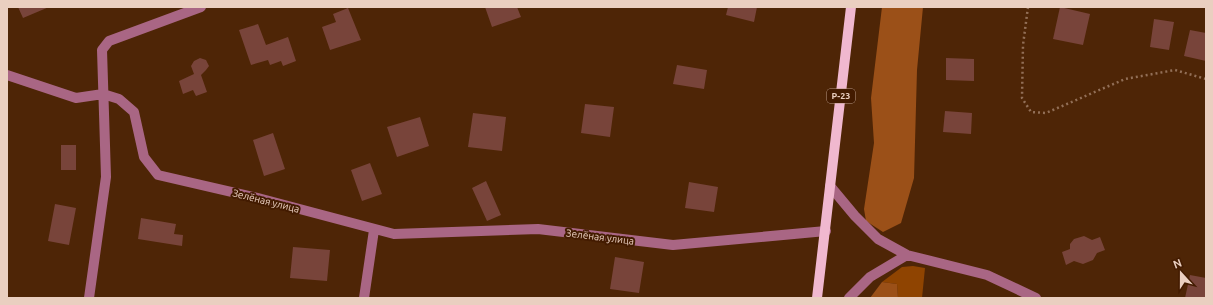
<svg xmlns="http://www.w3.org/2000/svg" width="1213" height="305" viewBox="0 0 1213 305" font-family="Ubuntu,sans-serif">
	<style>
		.green { fill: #8f4401 }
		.forest { fill: #9b5018 }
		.building { fill: #78443a }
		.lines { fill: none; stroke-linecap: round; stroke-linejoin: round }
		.path { stroke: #926f57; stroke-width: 2.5; stroke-dasharray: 2 3; stroke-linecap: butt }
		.minor { stroke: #a96684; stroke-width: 10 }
		.major { stroke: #f0b8cf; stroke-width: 10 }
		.labels { text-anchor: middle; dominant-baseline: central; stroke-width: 4; stroke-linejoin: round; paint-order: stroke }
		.shield { fill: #431b00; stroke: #b89986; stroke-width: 1 }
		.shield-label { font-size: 9px; font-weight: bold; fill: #eacfc0 }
		.street-label { font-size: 10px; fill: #eacfc0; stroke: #431b00 }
	</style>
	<rect width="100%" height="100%" fill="#4e2506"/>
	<path class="green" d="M913 266 925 268 922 298H898L897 284 882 282 902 267Z"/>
	<path class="forest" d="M882 7H923L917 70 914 178 901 223 883 232 866 221 864 209 874 143 871 98Z
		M882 282 897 284 898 298H870Z"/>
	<path class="building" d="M18 7H49L23 18Z
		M485 7H517L521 17 492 27Z
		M728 7H757L754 22 726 15Z
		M1060 7 1090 14 1083 45 1053 39Z
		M348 8 361 40 330 50 322 27 336 22 333 14Z
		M1154 19 1174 22 1169 50 1150 47Z
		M258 24 266 45 288 37 296 61 283 66 281 61 270 65 268 60 251 65 239 30Z
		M1190 30 1206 33V61L1184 56Z
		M200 58 206 60 209 66 206 70 201 75 207 92 196 96 193 90 183 94 179 81 194 74 191 66 194 61Z
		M946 58 974 59V81L946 80Z
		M677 65 707 70 704 89 673 84Z
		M585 104 614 107 610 137 581 133Z
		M945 111 972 113 971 134 943 132Z
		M473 113 506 117 502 151 468 147Z
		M420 117 429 146 397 157 387 127Z
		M273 133 285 169 264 176 253 140Z
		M61 145H76V170H61Z
		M370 163 382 194 362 201 351 170Z
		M486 181 501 215 487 221 472 188Z
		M689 182 718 187 714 212 685 208Z
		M55 204 76 208 69 245 48 241Z
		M141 218 176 224 174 234 183 235 182 246 138 239Z
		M1084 236 1092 240 1100 237 1105 250 1097 253 1093 260 1083 264 1074 261 1066 265 1062 252 1070 249V244L1074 239Z
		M293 247 330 250 327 281 290 278Z
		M615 257 644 262 639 293 610 289Z
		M1190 275 1206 278V298H1185Z"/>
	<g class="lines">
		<path class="path" d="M1028 7 1023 45 1022 98 1031 112 1046 113 1125 79 1175 70 1206 79"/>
		<path class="minor" d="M7 75 76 98 103 94 119 99 134 112 144 157 158 175 258 198 394 234 538 229 673 245 826 231
			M830 186 855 216 878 239 907 255 987 275 1036 298
			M89 298 106 177 102 50 109 41 201 7
			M364 298 374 230
			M849 298 870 277 907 255"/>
		<path class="major" d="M817 298 851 7"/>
	</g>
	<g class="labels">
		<rect class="shield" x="827" y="89" width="28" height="14" rx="3"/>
		<g class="shield-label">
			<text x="841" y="96">Р-23</text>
		</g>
		<g class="street-label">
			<text transform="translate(266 201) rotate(14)">Зелёная улица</text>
			<text transform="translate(600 237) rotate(7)">Зелёная улица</text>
		</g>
	</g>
	<rect width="1213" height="305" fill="none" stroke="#eacfc0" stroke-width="16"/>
	<g transform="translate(1181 273) rotate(339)" stroke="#431b00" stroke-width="3" paint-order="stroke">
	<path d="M0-3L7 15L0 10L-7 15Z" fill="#eacfc0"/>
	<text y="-6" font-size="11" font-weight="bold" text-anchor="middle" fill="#eacfc0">N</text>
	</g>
</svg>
